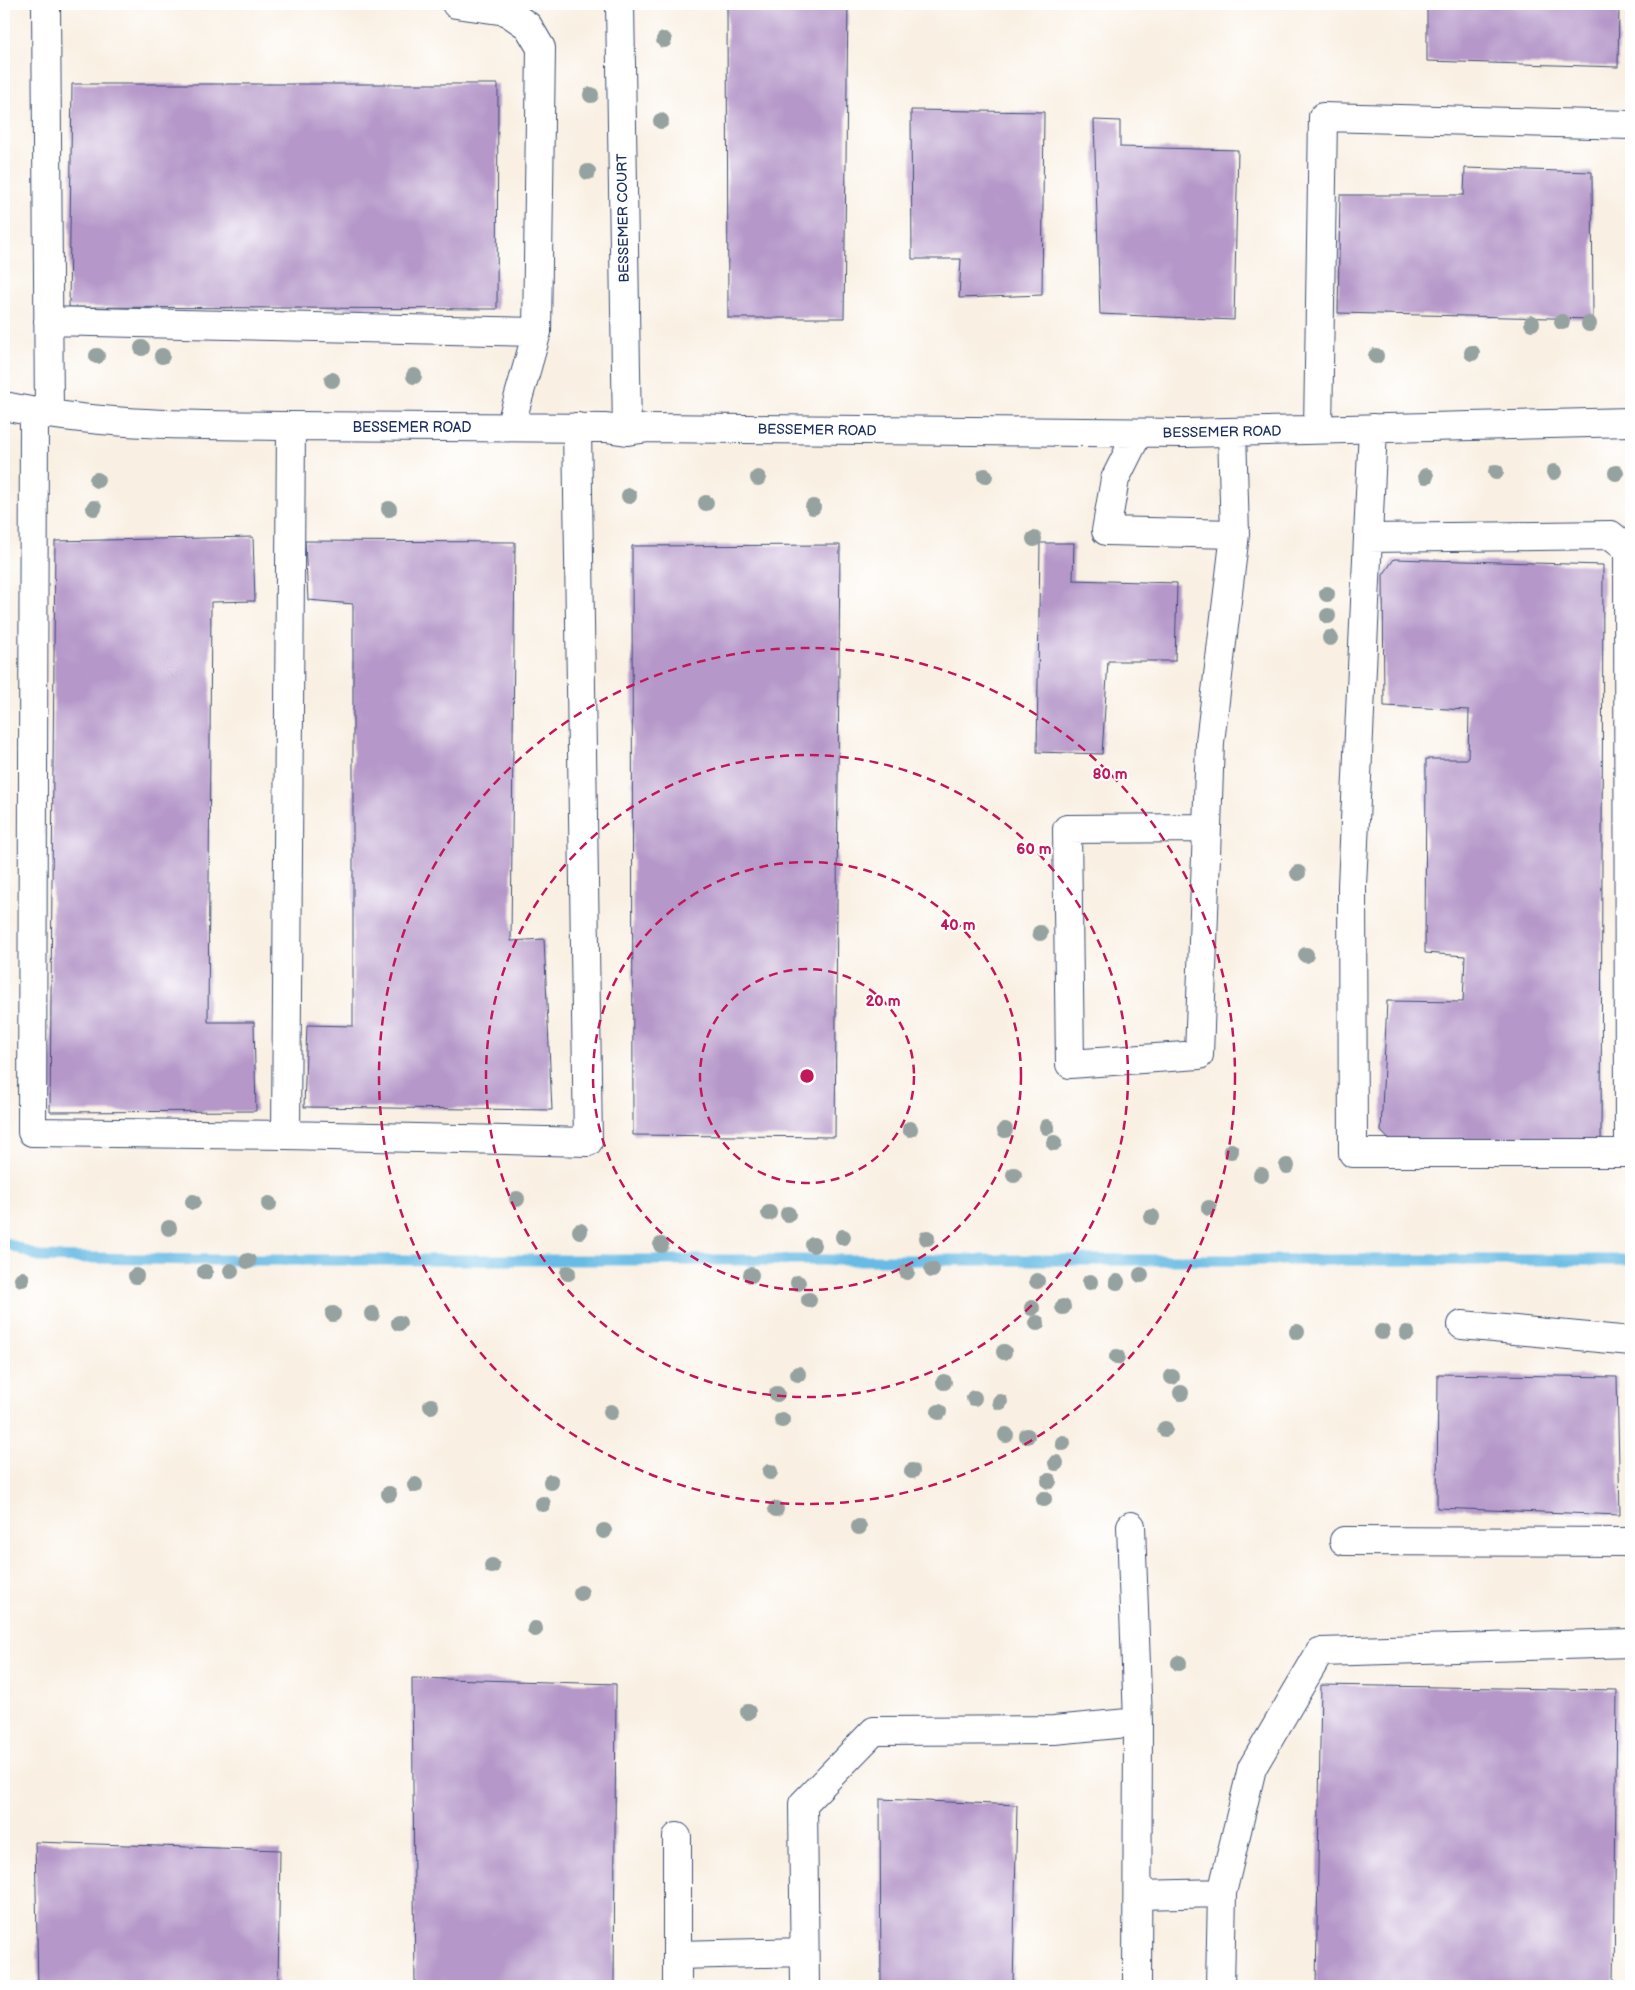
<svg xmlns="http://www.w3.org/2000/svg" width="1635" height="1990" viewBox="0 0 1635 1990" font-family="'Balsamiq Sans',sans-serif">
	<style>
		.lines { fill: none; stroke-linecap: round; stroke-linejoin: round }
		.stream { stroke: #68bbe4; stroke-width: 11 }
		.building { fill: #b598c9 }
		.minor-casing { stroke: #3c4c72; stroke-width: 30 }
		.minor { stroke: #fff; stroke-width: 28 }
		.tree { fill: #96a2a0 }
		.ring { fill: none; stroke: #c2185b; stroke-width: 2.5; stroke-dasharray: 9 6 }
		.labels { text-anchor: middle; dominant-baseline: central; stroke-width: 4; stroke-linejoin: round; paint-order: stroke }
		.street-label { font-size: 14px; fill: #1b2f5e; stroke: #fff }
		.centre { fill: #c2185b; stroke: #fff; stroke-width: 2.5 }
		.ring-label { font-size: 15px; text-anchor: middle; font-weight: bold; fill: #c2185b; stroke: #fff; stroke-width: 4; stroke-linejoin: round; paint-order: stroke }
	</style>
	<rect width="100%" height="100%" fill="#fff"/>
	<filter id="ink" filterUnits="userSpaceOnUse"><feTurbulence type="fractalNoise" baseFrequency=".02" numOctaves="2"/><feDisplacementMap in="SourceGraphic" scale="10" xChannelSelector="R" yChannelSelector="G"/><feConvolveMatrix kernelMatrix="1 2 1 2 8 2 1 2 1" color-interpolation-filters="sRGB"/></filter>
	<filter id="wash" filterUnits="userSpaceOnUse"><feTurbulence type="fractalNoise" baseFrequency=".0096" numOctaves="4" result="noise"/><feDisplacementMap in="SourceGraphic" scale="20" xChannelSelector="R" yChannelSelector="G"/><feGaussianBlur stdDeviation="1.12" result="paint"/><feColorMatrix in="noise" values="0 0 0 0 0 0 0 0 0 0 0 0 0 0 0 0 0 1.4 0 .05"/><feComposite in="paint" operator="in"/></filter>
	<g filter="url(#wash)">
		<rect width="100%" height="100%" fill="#f9f0e3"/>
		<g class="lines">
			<path class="stream" d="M4 1242 39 1257 197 1260H1631"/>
		</g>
		<g id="blocks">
			<path class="building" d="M727 4H848L844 318H728Z
				M1427 4H1619L1618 67 1427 61Z
				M72 84H498L497 309 69 307Z
				M911 110 1044 112 1042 295 959 298 961 259H912Z
				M1094 120 1120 121V147L1238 150 1234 320 1100 314Z
				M1465 168 1592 172 1593 319 1338 313 1340 195H1464Z
				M253 537 255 601 211 602 208 1022H254L256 1111 50 1112 55 541Z
				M305 541 515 542 511 941 544 939 552 1110 304 1107 307 1025 353 1026V604L308 600Z
				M1040 543H1074L1073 580 1177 583 1175 661H1108L1102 754 1037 752Z
				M840 545 835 1137 633 1135 632 546Z
				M1394 559 1603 565 1601 1147 1394 1145 1381 1131 1387 1001 1463 1002 1465 956 1425 953 1426 759H1468L1469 710 1384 706 1383 575Z
				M1438 1374 1617 1377 1620 1515 1437 1508Z
				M412 1678 616 1684 614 1986H415Z
				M1321 1685 1617 1690 1614 1986H1316Z
				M880 1799 1017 1805 1013 1986H881Z
				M35 1842 280 1850 278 1986H38Z"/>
		</g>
	</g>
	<g filter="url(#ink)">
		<use href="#blocks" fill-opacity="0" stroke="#3c4c72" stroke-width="1"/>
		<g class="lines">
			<g class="minor-casing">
				<path id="minor" d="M46 4 49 413
					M456 4 506 11 528 26 541 48 537 332 510 427
					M620 4 627 431
					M48 321 537 332
					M4 406C98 426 196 425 291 426 396 426 501 427 606 428L627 431 649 428 1185 433 1631 422
					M34 412 32 1132 286 1135 291 426
					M1373 428 1352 886 1353 1153H1631
					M1318 429 1323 117 1631 125
					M1138 433 1115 479 1106 531 1235 534 1232 432
					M1368 538 1611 535 1628 549 1629 1153
					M1207 828 1067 829 1070 1064 1199 1055 1210 742 1235 534
					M286 1135 588 1142 577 427
					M1462 1325 1631 1341
					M1131 1526 1138 1722
					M1344 1541 1631 1542
					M677 1837V1986
					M1138 1895 1222 1893
					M677 1955 804 1952
					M805 1986 803 1804 874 1731 1054 1730 1138 1722 1137 1986
					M1220 1986 1222 1893 1252 1768 1320 1652 1631 1643"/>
			</g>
			<use href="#minor" class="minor"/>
		</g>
		<g class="tree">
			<circle cx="664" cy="40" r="8"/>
			<circle cx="591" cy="95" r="8"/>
			<circle cx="661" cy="121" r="8"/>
			<circle cx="588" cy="172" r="8"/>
			<circle cx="1562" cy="322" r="8"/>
			<circle cx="1532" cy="323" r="8"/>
			<circle cx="1589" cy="324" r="8"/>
			<circle cx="142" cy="348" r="8"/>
			<circle cx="1472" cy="353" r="8"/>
			<circle cx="97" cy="356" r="8"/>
			<circle cx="162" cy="356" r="8"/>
			<circle cx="1376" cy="356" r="8"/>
			<circle cx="414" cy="376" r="8"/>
			<circle cx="332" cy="380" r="8"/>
			<circle cx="1496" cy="472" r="8"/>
			<circle cx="1554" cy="472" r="8"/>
			<circle cx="1616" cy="473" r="8"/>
			<circle cx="985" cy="476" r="8"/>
			<circle cx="1426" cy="476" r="8"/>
			<circle cx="758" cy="478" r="8"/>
			<circle cx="97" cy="480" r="8"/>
			<circle cx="629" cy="496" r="8"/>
			<circle cx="706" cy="503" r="8"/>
			<circle cx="813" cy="507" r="8"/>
			<circle cx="94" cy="508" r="8"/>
			<circle cx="389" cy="509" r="8"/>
			<circle cx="1034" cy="539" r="8"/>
			<circle cx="1327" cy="594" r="8"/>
			<circle cx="1328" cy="616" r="8"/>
			<circle cx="1330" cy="638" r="8"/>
			<circle cx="1298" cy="873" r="8"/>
			<circle cx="1040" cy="933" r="8"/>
			<circle cx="1306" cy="955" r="8"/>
			<circle cx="1047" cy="1127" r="8"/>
			<circle cx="910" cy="1129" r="8"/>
			<circle cx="1005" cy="1130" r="8"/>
			<circle cx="1054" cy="1143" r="8"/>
			<circle cx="1231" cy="1151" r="8"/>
			<circle cx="1287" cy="1166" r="8"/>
			<circle cx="1014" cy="1175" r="8"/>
			<circle cx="1261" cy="1175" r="8"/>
			<circle cx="517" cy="1199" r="8"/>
			<circle cx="193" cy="1202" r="8"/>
			<circle cx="269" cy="1204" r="8"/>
			<circle cx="1209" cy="1208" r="8"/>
			<circle cx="769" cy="1213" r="8"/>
			<circle cx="788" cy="1214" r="8"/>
			<circle cx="1152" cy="1217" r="8"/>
			<circle cx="169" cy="1228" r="8"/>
			<circle cx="580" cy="1231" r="8"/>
			<circle cx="843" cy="1237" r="8"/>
			<circle cx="927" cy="1238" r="8"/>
			<circle cx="661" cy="1245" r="8"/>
			<circle cx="813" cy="1245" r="8"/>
			<circle cx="248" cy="1261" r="8"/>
			<circle cx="932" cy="1270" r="8"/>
			<circle cx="231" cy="1271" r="8"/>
			<circle cx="205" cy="1272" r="8"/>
			<circle cx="907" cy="1272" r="8"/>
			<circle cx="568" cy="1273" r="8"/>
			<circle cx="751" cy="1275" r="8"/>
			<circle cx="1141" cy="1275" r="8"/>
			<circle cx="136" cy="1276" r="8"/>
			<circle cx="22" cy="1279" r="8"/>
			<circle cx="1037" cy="1281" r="8"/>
			<circle cx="1090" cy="1282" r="8"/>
			<circle cx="1117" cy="1282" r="8"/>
			<circle cx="798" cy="1283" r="8"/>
			<circle cx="809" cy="1300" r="8"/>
			<circle cx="1063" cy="1307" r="8"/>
			<circle cx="1032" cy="1308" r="8"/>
			<circle cx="333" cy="1314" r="8"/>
			<circle cx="372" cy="1314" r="8"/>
			<circle cx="399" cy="1323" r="8"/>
			<circle cx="1037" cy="1323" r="8"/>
			<circle cx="1297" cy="1332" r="8"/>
			<circle cx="1382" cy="1332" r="8"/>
			<circle cx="1407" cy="1333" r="8"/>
			<circle cx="1004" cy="1352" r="8"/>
			<circle cx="1117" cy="1357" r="8"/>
			<circle cx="798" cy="1374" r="8"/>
			<circle cx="1172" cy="1377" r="8"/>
			<circle cx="944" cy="1382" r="8"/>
			<circle cx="1181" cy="1393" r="8"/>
			<circle cx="777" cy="1394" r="8"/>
			<circle cx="974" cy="1398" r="8"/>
			<circle cx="1000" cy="1402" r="8"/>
			<circle cx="431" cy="1406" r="8"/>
			<circle cx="611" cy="1412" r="8"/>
			<circle cx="939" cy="1412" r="8"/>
			<circle cx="782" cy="1420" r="8"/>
			<circle cx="1165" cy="1429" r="8"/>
			<circle cx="1006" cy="1435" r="8"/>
			<circle cx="1027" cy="1436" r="8"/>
			<circle cx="1063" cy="1443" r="8"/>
			<circle cx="1056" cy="1463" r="8"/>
			<circle cx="912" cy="1471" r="8"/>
			<circle cx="770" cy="1472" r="8"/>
			<circle cx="1049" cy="1481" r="8"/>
			<circle cx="551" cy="1482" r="8"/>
			<circle cx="415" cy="1485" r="8"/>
			<circle cx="389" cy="1494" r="8"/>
			<circle cx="1044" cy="1499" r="8"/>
			<circle cx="543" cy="1504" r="8"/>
			<circle cx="776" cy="1509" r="8"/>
			<circle cx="859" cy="1527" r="8"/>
			<circle cx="604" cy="1531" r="8"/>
			<circle cx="492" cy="1566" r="8"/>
			<circle cx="581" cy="1593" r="8"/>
			<circle cx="535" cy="1629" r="8"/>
			<circle cx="1179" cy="1663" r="8"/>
			<circle cx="748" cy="1712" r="8"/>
		</g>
	</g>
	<g class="ring">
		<circle cx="807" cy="1076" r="107"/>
		<circle cx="807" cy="1076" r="214"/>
		<circle cx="807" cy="1076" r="321"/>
		<circle cx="807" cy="1076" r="428"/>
	</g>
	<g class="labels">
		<g class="street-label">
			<text transform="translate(623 218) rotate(-91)">BESSEMER COURT</text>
			<text x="412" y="427">BESSEMER ROAD</text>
			<text transform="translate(817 430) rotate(1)">BESSEMER ROAD</text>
			<text transform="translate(1222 432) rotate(-1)">BESSEMER ROAD</text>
		</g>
	</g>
	<circle cx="807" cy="1076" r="8" class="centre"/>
	<g class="ring-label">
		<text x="1110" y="779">80 m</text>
		<text x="1034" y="854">60 m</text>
		<text x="958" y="930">40 m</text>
		<text x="883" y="1006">20 m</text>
	</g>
	<rect width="1635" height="1990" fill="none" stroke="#fff" stroke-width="20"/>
</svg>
